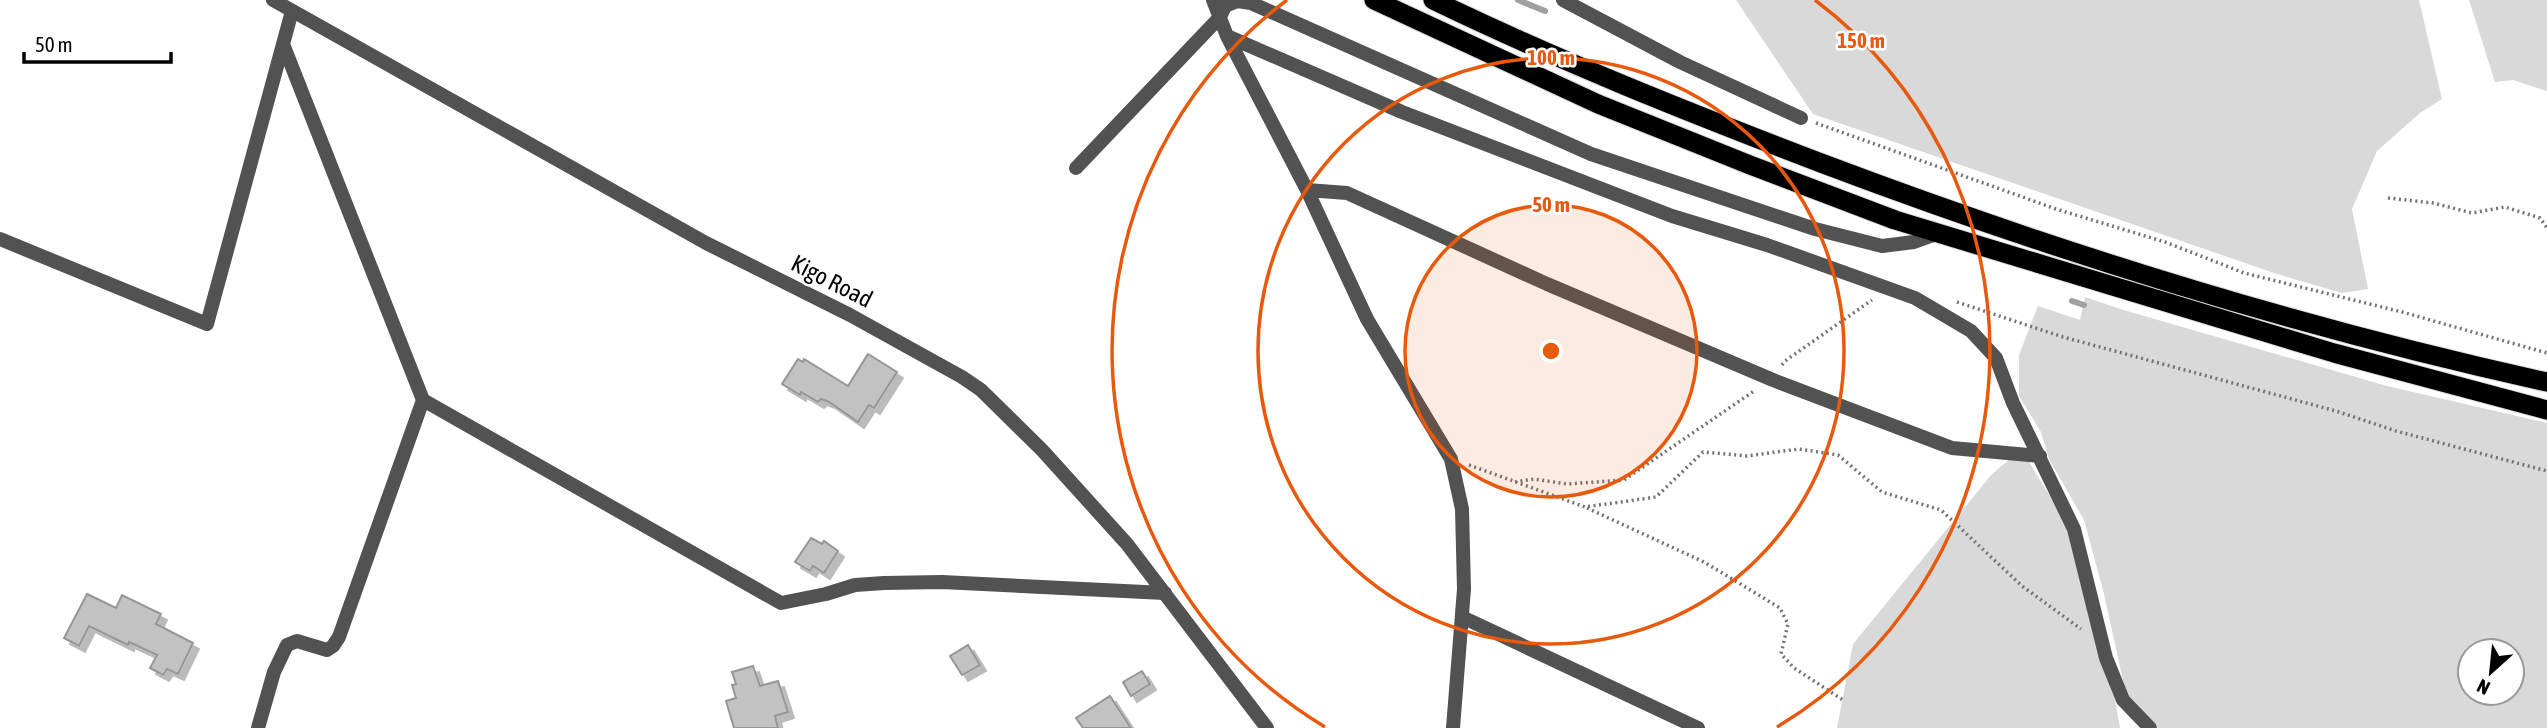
<svg xmlns="http://www.w3.org/2000/svg" width="2547" height="728" viewBox="0 0 2547 728" font-family="'Asap Condensed',sans-serif">
	<style>
		.green { fill: #d9d9d9; fill-rule: evenodd }
		.lines { fill: none; stroke-linecap: round; stroke-linejoin: round }
		.stream { stroke: #a0a0a0; stroke-width: 6 }
		.building { fill: #c2c2c2; stroke: #969696; stroke-width: 2; filter: url(#shadow) }
		.trunk-casing { stroke: #dbdbdb; stroke-width: 21 }
		.path { stroke: #747474; stroke-width: 3.5; stroke-dasharray: 2 3.5; stroke-linecap: butt }
		.minor { stroke: #525252; stroke-width: 14 }
		.tertiary { stroke: #525252; stroke-width: 14 }
		.trunk { stroke: #000; stroke-width: 19 }
		.ring { fill: none; stroke: #e8590c; stroke-width: 3.5 }
		.labels { text-anchor: middle; dominant-baseline: central; stroke-width: 5; stroke-linejoin: round; paint-order: stroke }
		.street-label { font-size: 24px; fill: #000; stroke: #fff }
		.centre { fill: #e8590c; stroke: #fff; stroke-width: 3.5 }
		.ring-label { font-size: 21px; text-anchor: middle; font-weight: bold; fill: #e8590c; stroke: #fff; stroke-width: 5; stroke-linejoin: round; paint-order: stroke }
	</style>
	<defs>
		<filter id="shadow"><feDropShadow dx="6" dy="6" stdDeviation="0" flood-color="#0004"/></filter>
	</defs>
	<rect width="100%" height="100%" fill="#fff"/>
	<path class="green" d="M1736 0H2419L2442 99 2420 113 2377 151 2352 209 2368 289 2342 293 2277 274 1813 114Z
		M2469 0H2547V91L2513 80 2495 82Z
		M2085 297 2120 309 2387 386 2547 423V728H2158L2126 694 2104 594 2084 520 2049 459 2041 432 2019 396V355L2038 306 2080 320ZM2470 651H2512V693H2470Z
		M2010 459 2029 462 2065 521 2100 660 2115 700 2120 728H1837L1853 644 1992 474Z"/>
	<g class="lines">
		<path class="stream" d="M1518 0 1545 11
			M2072 301 2084 305"/>
	</g>
	<path class="building" d="M868 354 897 372 874 408 869 405 858 422 829 402 821 399 818 402 801 392 800 395 782 384 798 359 803 362 804 359 848 386Z
		M811 538 822 544 824 541 838 551 824 573 813 566 810 571 795 562Z
		M87 594 116 608 122 595 161 614 156 624 193 643 178 674 167 669 163 675 150 668 157 655 129 642 128 645 89 626 79 646 64 638Z
		M968 645 980 665 962 675 950 656Z
		M753 666 760 686 778 681 788 712 775 716 778 728H734L726 701 736 698 732 685 736 684 732 672Z
		M1142 671 1150 684 1131 696 1123 682Z
		M1110 696 1131 728H1083L1076 718Z"/>
	<g class="lines">
		<g class="trunk-casing">
			<path id="trunk" d="M1374 0 1598 104 1750 165 1895 220 2334 353 2547 410
				M1433 0C1559 61 1690 113 1821 163 2057 252 2300 328 2547 382"/>
		</g>
		<path class="path" d="M1816 123 2056 209 2165 242 2244 273 2402 312 2547 353
			M2388 198 2433 203 2472 213 2505 207 2540 218 2547 228
			M1957 302 2063 337 2336 411 2396 431 2547 471
			M1782 365 1785 361 1872 300
			M1469 465 1585 507 1656 497 1703 452 1747 456 1799 449 1838 455 1882 492 1941 510 2022 586 2081 629
			M1515 482 1534 479 1567 484 1624 480 1754 391
			M1587 508 1704 562 1780 608 1788 624 1781 654 1794 668 1843 700"/>
		<path class="minor" d="M1213 0 1227 36 1307 190 1367 319 1451 459 1462 509 1464 589 1453 728
			M1563 0 1680 62 1801 118
			M1227 36 1402 112 1672 216 1767 245 1915 298 1971 331 1996 358 2013 403 2074 529 2106 658 2123 700 2150 728
			M1076 168 1220 17 1225 6 1237 1 1251 3 1591 154 1815 229 1882 246 1914 242 1939 233
			M1307 190 1347 193 1547 284 1773 380 1952 448 2040 456
			M0 239 207 324 292 11
			M423 400 781 603 826 594 855 585 884 583 942 582 1165 593
			M1462 617 1698 728
			M258 728 274 672 287 645 297 641 327 650 333 646 339 637 423 400 283 44"/>
		<path class="tertiary" d="M273 0 706 243 850 315 962 377 981 390 1042 450 1127 544 1267 728"/>
		<use href="#trunk" class="trunk"/>
	</g>
	<circle cx="1551" cy="351" r="146" fill="#e8590c" fill-opacity=".12"/>
	<g class="ring">
		<circle cx="1551" cy="351" r="146"/>
		<circle cx="1551" cy="351" r="293"/>
		<path d="M1325 727A439 439 0 0 1 1287 0M1815 0A439 439 0 0 1 1777 727"/>
	</g>
	<g class="labels">
		<g class="street-label">
			<text transform="translate(832 281) rotate(27)">Kigo Road</text>
		</g>
	</g>
	<circle cx="1551" cy="351" r="10" class="centre"/>
	<g class="ring-label">
		<text x="1861" y="48">150 m</text>
		<text x="1551" y="65">100 m</text>
		<text x="1551" y="212">50 m</text>
	</g>
	<g transform="translate(2491 672) rotate(207)"><circle r="33" fill="#ffffff" stroke="#999999" stroke-width="2"/>
	<path d="M0-5L12 26L0 18L-12 26Z" fill="#000000"/>
	<text y="-10" font-size="19" font-weight="bold" text-anchor="middle" fill="#000000">N</text>
	</g>
	<path d="M24 52v10h147v-10" fill="none" stroke="#000000" stroke-width="3.5"/>
	<text x="35" y="52" font-size="21" fill="#000000" stroke="#ffffff" stroke-width="5" paint-order="stroke">50 m</text>
</svg>
